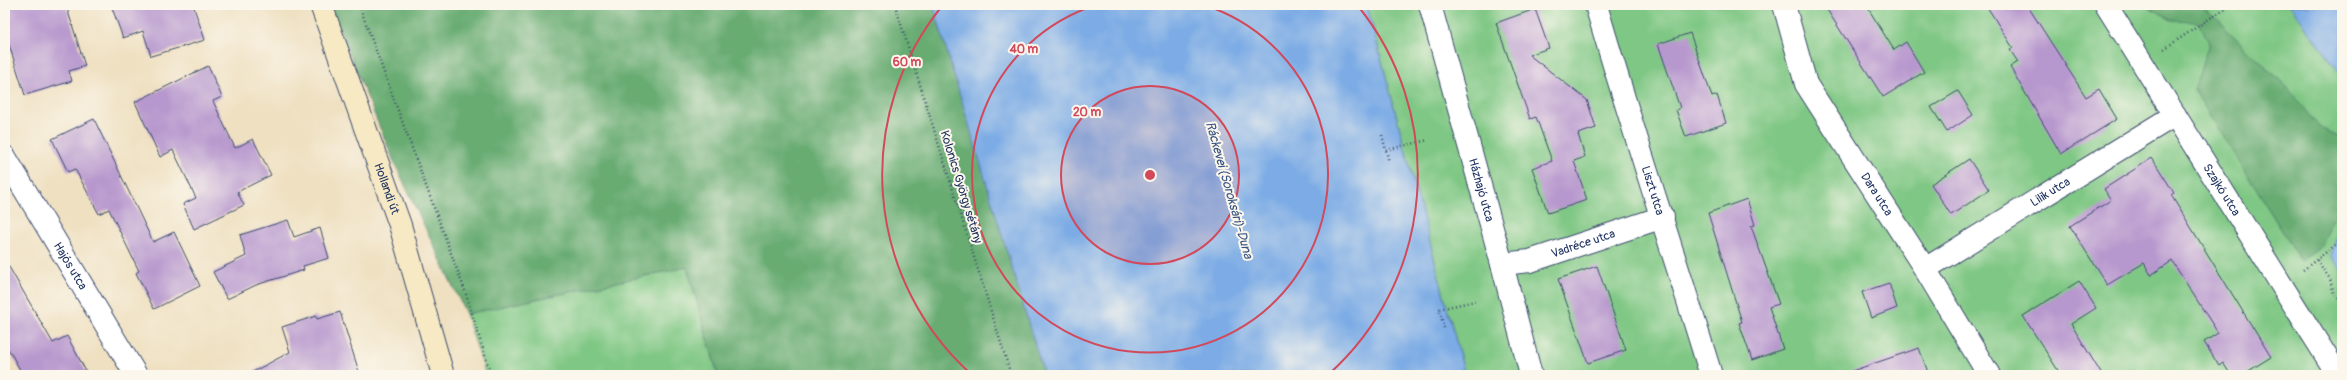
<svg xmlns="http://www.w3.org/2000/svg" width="2347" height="380" viewBox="0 0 2347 380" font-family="Pangolin,sans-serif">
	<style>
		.green { fill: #7fc784; stroke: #4d7b71 }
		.forest { fill: #67ac72; stroke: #416e68 }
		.water { fill: #7babe5; stroke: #4b6da2 }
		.building { fill: #b798ce }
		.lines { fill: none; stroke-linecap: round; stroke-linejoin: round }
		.street-casing { stroke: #3b4a6d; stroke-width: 24 }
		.secondary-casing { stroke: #3b4a6d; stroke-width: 24 }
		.path { stroke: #3b4a6d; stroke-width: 2.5; stroke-dasharray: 1 3; stroke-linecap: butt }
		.street { stroke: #fff; stroke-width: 22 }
		.secondary { stroke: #f6e9c3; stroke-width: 22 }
		.ring { fill: none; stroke: #d1495b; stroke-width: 2 }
		.labels { text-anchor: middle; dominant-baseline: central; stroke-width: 4; stroke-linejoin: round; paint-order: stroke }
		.street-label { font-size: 12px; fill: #1b2f5e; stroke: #fbf7ec }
		.water-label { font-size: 13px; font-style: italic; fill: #385486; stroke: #fbf7ec }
		.centre { fill: #d1495b; stroke: #fbf7ec; stroke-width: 2 }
		.ring-label { font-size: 12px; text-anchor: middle; font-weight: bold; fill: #d1495b; stroke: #fbf7ec; stroke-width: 4; stroke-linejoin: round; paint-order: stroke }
	</style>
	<rect width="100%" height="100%" fill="#fbf7ec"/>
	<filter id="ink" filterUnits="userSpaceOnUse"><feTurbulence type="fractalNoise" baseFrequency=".025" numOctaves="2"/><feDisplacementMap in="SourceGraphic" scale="8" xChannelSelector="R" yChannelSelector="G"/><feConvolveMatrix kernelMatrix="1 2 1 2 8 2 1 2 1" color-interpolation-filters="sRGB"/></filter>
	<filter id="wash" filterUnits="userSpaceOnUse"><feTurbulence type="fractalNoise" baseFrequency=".012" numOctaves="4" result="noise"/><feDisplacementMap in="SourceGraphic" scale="16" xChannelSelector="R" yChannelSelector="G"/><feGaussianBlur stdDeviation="0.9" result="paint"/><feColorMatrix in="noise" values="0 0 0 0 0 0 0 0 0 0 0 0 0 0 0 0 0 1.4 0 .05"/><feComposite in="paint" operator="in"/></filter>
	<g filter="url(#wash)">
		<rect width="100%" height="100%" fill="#efe0c1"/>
		<path class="green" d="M1367 5H2290L2342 76V375H1465Z
			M687 267 718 375H486L466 314Z"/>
		<path class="forest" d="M329 5H933L1044 375H718L687 267 466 314 395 164Z
			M2146 5H2202L2292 93 2320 128 2342 137V211L2333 218 2322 246 2301 261 2194 90 2209 43 2199 22 2172 21Z"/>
		<path class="water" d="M933 5H1367L1465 375H1044Z
			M2290 5H2342V76Z
			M2342 220V271L2331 255Z"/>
		<g id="blocks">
			<path class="building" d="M5 5H66L85 66 69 71 72 81 25 95 5 32Z
				M111 5H193L205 40 151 56 143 31 123 38Z
				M1824 5H1866L1894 50 1906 42 1924 72 1883 97Z
				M1986 5H2027L2086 97 2099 89 2117 119 2061 154 2010 67 2018 62 2010 50 2013 48Z
				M1535 9 1549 48 1529 55 1587 100 1596 128 1578 134 1585 157 1574 161 1587 200 1548 213 1532 168 1552 161 1536 117 1530 119 1496 23Z
				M1690 33 1712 97 1717 95 1726 123 1686 137 1676 110 1680 108 1658 44Z
				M208 66 222 97 213 101 235 148 253 139 271 175 237 192 244 205 194 229 183 204 196 198 173 150 160 157 135 102Z
				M1958 91 1973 115 1947 132 1931 107Z
				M94 119 153 242 174 232 200 286 154 309 136 273 139 271 109 209 99 214 75 169 68 172 52 139Z
				M2152 158 2174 193 2171 195 2271 357 2242 375H2231L2223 363 2219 366 2204 342 2218 333 2172 261 2151 275 2144 263 2107 285 2070 226 2111 200 2104 189Z
				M1969 159 1989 190 1951 215 1931 184Z
				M1747 199 1755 225 1751 226 1779 304 1769 307 1783 349 1752 360 1739 323 1742 322 1708 213Z
				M288 220 294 237 320 228 329 258 303 266 304 270 256 285 227 299 213 272 246 256 240 235Z
				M5 260 53 343 67 336 88 375H23L5 343Z
				M1597 266 1626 350 1588 363 1558 279Z
				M2079 281 2096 308 2071 324 2102 375H2061L2023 316Z
				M1889 283 1897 308 1871 318 1862 292Z
				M340 312 360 375H247L290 352 282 327 316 316 317 319Z
				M1919 348 1929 375H1853L1852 371Z"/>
		</g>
	</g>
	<g filter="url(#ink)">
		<use href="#blocks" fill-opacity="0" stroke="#3b4a6d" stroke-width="1"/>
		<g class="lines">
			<g class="street-casing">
				<g id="street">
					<path id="s1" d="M1430 5 1502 264 1531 375"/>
					<path id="s2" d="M1596 5C1632 129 1673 251 1711 375"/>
					<path id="s3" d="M1784 5 1806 84 1925 269 1989 375"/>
					<path id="s4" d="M2106 5 2338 375"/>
					<path id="s5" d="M5 157 136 375"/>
					<path id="s6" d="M1502 264 1530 261 1663 217"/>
					<path id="s7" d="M1925 269 2175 115"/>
				</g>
			</g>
			<g class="secondary-casing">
				<g id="secondary">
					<path id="s8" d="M321 5 400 225 443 375"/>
				</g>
			</g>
			<path class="path" d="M359 5 465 291 491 375
				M895 5 1011 375
				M2164 49 2230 5
				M1382 135 1389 162
				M1386 150 1428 140
				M2317 260 2330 279 2334 294 2342 302
				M2303 270 2342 240
				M1444 328 1439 309 1475 301"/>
			<use href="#street" class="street"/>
			<use href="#secondary" class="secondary"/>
		</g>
	</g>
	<circle cx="1150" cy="175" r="89" fill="#d1495b" fill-opacity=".12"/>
	<g class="ring">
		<circle cx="1150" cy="175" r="89"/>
		<path d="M1204 5A178 178 0 1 1 1096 5"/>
		<path d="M971 374A268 268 0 0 1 942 6M1358 6A268 268 0 0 1 1329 374"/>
	</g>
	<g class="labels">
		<g class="street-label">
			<text transform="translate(961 187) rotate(73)">Kolonics György sétány</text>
			<text stroke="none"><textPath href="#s8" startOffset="195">Hollandi út</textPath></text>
			<text stroke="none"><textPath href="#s1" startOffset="192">Házhajó utca</textPath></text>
			<text stroke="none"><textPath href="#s2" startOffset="194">Liszt utca</textPath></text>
			<text stroke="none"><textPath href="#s4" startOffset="218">Szajkó utca</textPath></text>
			<text stroke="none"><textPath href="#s7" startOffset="147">Lilik utca</textPath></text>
			<text stroke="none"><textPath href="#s3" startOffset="213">Dara utca</textPath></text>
			<text stroke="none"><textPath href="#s6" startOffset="84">Vadréce utca</textPath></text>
			<text stroke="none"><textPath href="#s5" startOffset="127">Hajós utca</textPath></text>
		</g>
		<g class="water-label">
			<text transform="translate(1229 190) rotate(74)">Ráckevei (Soroksári)-Duna</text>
		</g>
	</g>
	<circle cx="1150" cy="175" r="6" class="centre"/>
	<g class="ring-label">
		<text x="1024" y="53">40 m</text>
		<text x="907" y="66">60 m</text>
		<text x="1087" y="116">20 m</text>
	</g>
	<rect width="2347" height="380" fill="none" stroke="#fbf7ec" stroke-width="20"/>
</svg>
